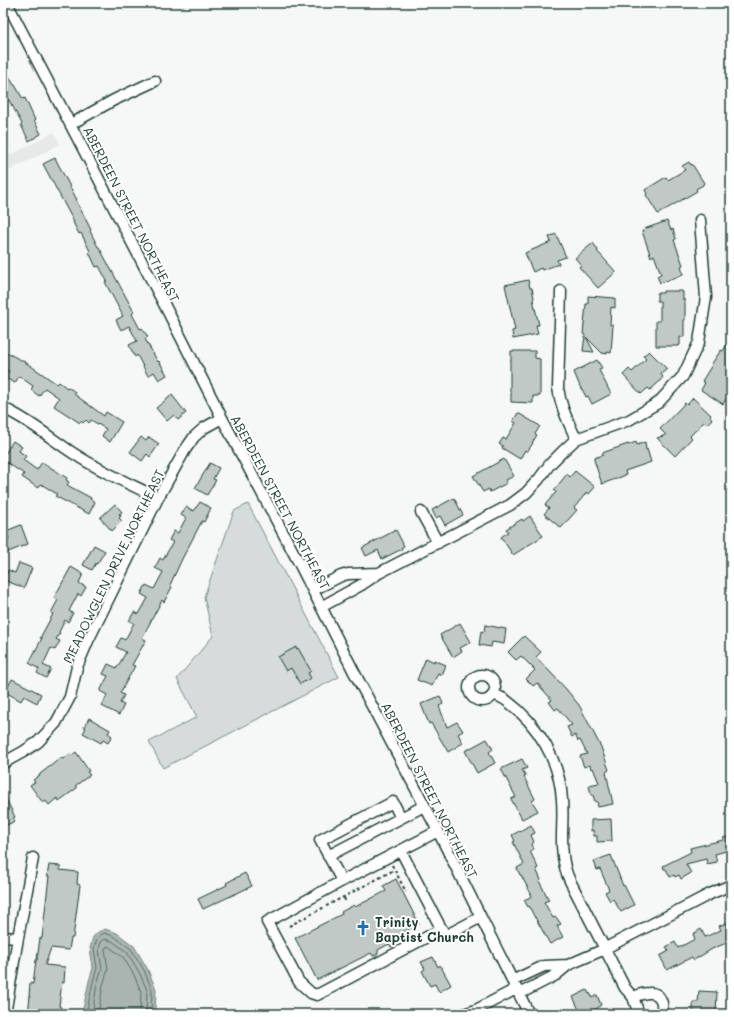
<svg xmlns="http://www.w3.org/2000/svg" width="734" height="1017" viewBox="0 0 734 1017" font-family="Mali,sans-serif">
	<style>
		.built { fill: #e6e9e8 }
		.green { fill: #d6dcdb; stroke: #7a8c88 }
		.water { fill: #aab5b1; stroke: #72857f }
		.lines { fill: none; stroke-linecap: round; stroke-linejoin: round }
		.shore { stroke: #576d66; stroke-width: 1 }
		.building { fill: #c0c9c6; stroke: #1f3d34 }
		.minor-casing { stroke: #1f3d34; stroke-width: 13 }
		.path { stroke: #1f3d34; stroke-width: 2; stroke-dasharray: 3 3; stroke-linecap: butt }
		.minor { stroke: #fff; stroke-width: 10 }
		.labels { text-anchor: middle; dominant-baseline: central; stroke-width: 4; stroke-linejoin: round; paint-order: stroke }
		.street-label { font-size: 13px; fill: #1f3d34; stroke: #fff }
		.poi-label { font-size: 13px; font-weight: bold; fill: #1f3d34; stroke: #fff; text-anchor: start }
	</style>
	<rect width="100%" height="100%" fill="#f6f7f7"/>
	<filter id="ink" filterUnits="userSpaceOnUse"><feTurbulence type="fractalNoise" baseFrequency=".025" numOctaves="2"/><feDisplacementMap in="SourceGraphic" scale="8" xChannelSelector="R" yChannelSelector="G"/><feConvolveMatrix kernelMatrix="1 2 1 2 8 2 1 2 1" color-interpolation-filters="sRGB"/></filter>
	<g filter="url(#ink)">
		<path class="built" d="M54 132 60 144 3 174V159Z"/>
		<path class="green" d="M248 504 339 677 163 768 149 742 197 717 177 679 213 636 204 597 234 511Z"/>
		<path class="water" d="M105 929 117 933 134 946 147 968 156 989 155 1014H82L89 981 93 968 90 948 93 937 98 932Z"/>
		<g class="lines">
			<path class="shore" d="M86 1014 93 982 97 968 94 948 97 939 100 935 105 933 115 937 131 949 144 970 152 990 151 1014
				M92 1014 97 984 102 969 99 949 101 942 105 939 112 941 127 952 139 972 147 990 146 1014
				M98 1014 103 985 108 969 105 949 106 947 108 946 123 957 134 975 141 992 140 1014"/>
		</g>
		<path class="building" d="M3 66 14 85H15L23 99 25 98 35 120H34L41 134 29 141 21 125 22 124 12 105V106L3 89Z
			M55 158 77 200H76L91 230 90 231 98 247H99L134 312 132 314 140 329 142 328 148 337 145 339 158 362 159 361 167 375 159 380 154 372 148 376 137 355 135 357 129 345 137 341 129 326 121 330 116 320 123 316 105 282 107 281 99 266 96 267 89 252 90 251 81 233 79 234 73 222H74L43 164Z
			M689 162 691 165 692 164 704 183 703 184V185L696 189 697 191 658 214 646 195 647 194 645 190 666 177 668 180 685 170 682 166Z
			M667 221 671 230 673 229 676 239 674 240 683 265 681 266 683 274H682V275L660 283 657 276 661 274 654 255 651 257 642 231 645 230 644 229Z
			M556 234 566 257 557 260 559 264 542 270 541 268 533 272 525 253 551 242 549 237Z
			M593 243 598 250 597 251 616 272 598 288 579 267 581 265 575 258Z
			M528 280 530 288H532L534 298 533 299 539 325H536L538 334 513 339 512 331 515 330 505 285Z
			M663 291H682V292H683V300H685V320H684V337H680V345H679V346H656V321H660V301H657V293H663Z
			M588 296 615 298V308L611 307 610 325H613L611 353 607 352V354L602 353 586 337 594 352 583 351 585 335 583 334 586 304H588Z
			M731 338V391L723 404 701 390 705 383 702 381 712 365H711L721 350 723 351Z
			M511 351H535V358L540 359V396H533V403L511 402V392H510V361H511Z
			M649 351 667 369 661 374 663 377 658 383 650 390 648 388 641 394 623 375 629 369 632 372 646 359 643 356Z
			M7 353 25 362 57 384 59 382 67 388 68 387 75 392 74 394 104 416 106 412 122 422 110 442 102 436 106 429 91 420 89 423 86 420 83 423 81 421 80 423 54 406 59 398 45 388 39 396 31 390 33 386 19 376 15 383 5 378 9 371 3 368V362Z
			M597 360 602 368 599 370 611 394 592 404 588 396 586 397 582 389H581L574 372Z
			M172 395 186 413 178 420 174 415 167 421 156 408Z
			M693 398 711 415 710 416 712 419 707 424 704 422 690 436 692 438 675 456 657 438 666 435 660 429 685 403 687 405Z
			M518 413 540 426 535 434 537 435 532 443H533L527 452 525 450 520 459 502 448 503 446 499 444 503 438 506 439 516 423 513 421Z
			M141 437 146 441 149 437 159 444 150 457 147 454 142 461 130 452Z
			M13 441 22 447 19 451 26 456 23 460 37 470 42 462 67 478 66 480 69 482 67 485 91 498 90 499 95 502 89 514 55 496 57 494 41 484 38 488 22 477 24 474 3 460V457Z
			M636 442 637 445 645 442 646 450 647 449 651 462 625 471 626 475 602 484 594 460V458L603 455 602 453 628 444V445Z
			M504 459 514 476 506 480 507 483 490 492 489 489 483 492 473 476Z
			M210 463 219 468 213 479 216 480 207 495 195 488Z
			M575 471 595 487 589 494 587 492 574 508 577 510 561 528 544 514 549 508 545 505 556 492 554 490 567 474 570 477Z
			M454 498 463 515 445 525 440 516 436 518 432 510Z
			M200 502 211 508 204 522 202 521 182 559 170 585 172 587 164 602 162 600 142 638 146 640 132 665 135 666 120 693 124 695 120 703 124 705 119 715 102 706 107 695 100 691 108 676 103 674 108 664 117 668 126 652 116 647 121 638 125 640 134 623 129 621 134 612 139 614 148 598 141 594 146 585 154 589 163 572 155 568 160 558 163 560 173 542 169 540 174 531 178 533 186 518 181 515 186 507 194 511Z
			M115 504 122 512 119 514 121 516 119 518 122 521 112 531 100 518Z
			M530 516 543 536 513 555 501 537 508 532 506 529 522 519 523 521Z
			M21 525 28 544 6 553 3 545V542L9 539 6 531Z
			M396 530 404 546 401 548 402 549 382 559 378 550 366 556 362 548Z
			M94 545 105 551 97 564 96 563 92 570 83 565Z
			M19 563 32 568 24 588 4 580 8 570 15 573Z
			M71 567 83 574 79 583 86 587 81 596 78 594 69 611 73 613 68 622 65 620 59 632 60 633 56 639 60 641 55 650 51 648 43 665 51 669 46 678 37 673 39 669 29 663 42 638H40L53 614 51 613 58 600 54 598Z
			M460 623 471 642 460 648 462 651 453 657 440 635Z
			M485 625 506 629 504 644 492 642 491 647 479 645 481 631 484 632Z
			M524 636 541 652 536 657 566 689 579 705 601 747 609 770 606 772 613 804 598 807 597 801 595 802 593 795H591L589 785 599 783 593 768 591 769 590 765 584 767 580 756 587 754 580 740 578 741 575 735 572 737 567 727 572 725 558 708 555 710 549 702 552 700 537 683 533 686 526 679 535 670 521 656 516 660 508 652Z
			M296 647V649L298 648 311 671 308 673 311 678 300 684 291 668 286 671 278 657Z
			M426 658 434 662V660L446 665 442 675 438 673 432 686 417 680Z
			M12 679 41 694 37 703 24 696 21 701 5 692Z
			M440 696 443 704 439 706 447 727 457 722 463 731 458 734 463 743 448 752 431 723 429 724 421 704Z
			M89 718 110 730 108 733 112 736 108 743 103 740 101 743 83 733 86 728 84 727Z
			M487 739 493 749 489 752 495 763 477 773 465 751Z
			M76 752 89 771 87 772 90 775 75 786 77 788 59 801 57 798 49 805 46 801 43 803 30 785 35 782 33 780 40 775V774L62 757 63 759 70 754 72 755Z
			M522 759 527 768 522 770 526 776 524 777 535 799 532 801 538 811 522 819 511 799 516 797 501 769Z
			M3 793 15 817 13 818 15 821 3 827Z
			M611 819 612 841 597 842V836H594L593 830 591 831V820Z
			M531 825 535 833 531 835 534 842 532 844 534 849 530 851 538 868 536 869 541 880 539 881 549 900 544 902 553 918 556 917 561 924 557 926 563 937 550 944 535 917V918L529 906 528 907 524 900 532 896 521 875H520L517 868 524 864 513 842 515 841 512 835Z
			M731 836V860H728L726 851 715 854 717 862 707 864 706 859 686 864 691 873 681 879 679 875 675 877 674 875 670 877 666 869H664L663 866 691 852 690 848 723 840V838Z
			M611 855 623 886 624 885 634 905 621 912 613 899 610 901 605 892 609 890 600 869 597 870 594 861Z
			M49 865 60 866V870L78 872 77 884 80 885 73 938H71L69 950 51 948 45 965 65 967 64 983 62 982 59 1006 61 1007 60 1014H28L30 996H29L30 983 33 984 36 960H37L40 938H42L49 876H47Z
			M245 873 252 886 203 909 198 899 227 885 226 883Z
			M396 879 419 924 404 932 408 938 391 947 389 944 378 950V954L373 956 371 953 317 980 295 938 342 914 341 912 354 905 355 907 386 891 383 886Z
			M731 921V941L712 949 694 960 692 957 667 970 660 956 669 951 666 947 675 942 678 948 695 939 693 934 701 929 705 937 721 930 719 926Z
			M433 957 438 967 440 965 451 985 439 992 435 984 430 986 422 971 425 969 421 962Z
			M587 990 589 994 590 993 592 998 597 995 601 1005 597 1008V1009L587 1014H581L573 997Z
			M699 991 717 992 716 1014H693V1002H698Z"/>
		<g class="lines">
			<g class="minor-casing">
				<path id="minor" d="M7 3 165 306 222 418 299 563 353 670 438 831 529 1014
					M71 124 114 100 155 81
					M561 291 558 388C561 408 568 421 576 439
					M3 408C30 420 51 439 76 455 102 472 130 484 158 498
					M421 512 438 543
					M313 590 341 576 348 574 379 573
					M321 607 361 585 379 573 510 505 526 493 539 479 550 464 563 451 576 439 629 420 658 403 683 376 699 342 706 297 700 220
					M469 688a13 13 0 1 1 26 0a13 13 0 1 1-26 0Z
					M494 694C498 696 503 698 507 701 538 724 560 761 562 800 564 822 559 845 565 867 566 872 568 877 570 881L625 988 633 997 639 1014
					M3 763 23 752 38 742 56 723 70 697 77 667 88 641 158 498 185 450 194 437 204 428 222 418
					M438 831 342 881 267 922 299 982 311 993 317 995 442 929
					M401 851 445 936 481 917
					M328 856 424 806
					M342 881 320 840 393 802 401 818
					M3 937 18 938
					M512 981 544 966 568 965
					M519 994 556 975 568 965 598 952 710 894 731 885
					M633 997C638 995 644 993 649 993 661 992 665 1005 660 1014
					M5 1014 18 938 33 858
					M464 1014 476 1010 516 989"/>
			</g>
			<path class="path" d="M392 865 406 892
				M344 898 346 902
				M289 926 394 870"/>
			<use href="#minor" class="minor"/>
		</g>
	</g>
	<defs>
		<g id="church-bare" transform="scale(1.2)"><path d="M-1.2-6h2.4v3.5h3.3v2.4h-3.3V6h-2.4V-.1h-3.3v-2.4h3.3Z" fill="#1f6fb2" stroke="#fff" stroke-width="2.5" paint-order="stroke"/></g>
	</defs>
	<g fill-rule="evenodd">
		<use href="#church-bare" x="363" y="928"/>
	</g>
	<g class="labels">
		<g class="street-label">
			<text transform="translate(132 214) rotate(63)">ABERDEEN STREET NORTHEAST</text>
			<text transform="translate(281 502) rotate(62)">ABERDEEN STREET NORTHEAST</text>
			<text transform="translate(113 566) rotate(-64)">MEADOWGLEN DRIVE NORTHEAST</text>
			<text transform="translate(430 790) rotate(63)">ABERDEEN STREET NORTHEAST</text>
		</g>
		<g class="poi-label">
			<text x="375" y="921">Trinity<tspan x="375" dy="15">Baptist Church</tspan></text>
		</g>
	</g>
	<rect width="734" height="1017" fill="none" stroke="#fff" stroke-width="16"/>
	<rect x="8" y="8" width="718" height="1001" fill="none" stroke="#1f3d34" stroke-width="1.5" filter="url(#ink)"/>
</svg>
